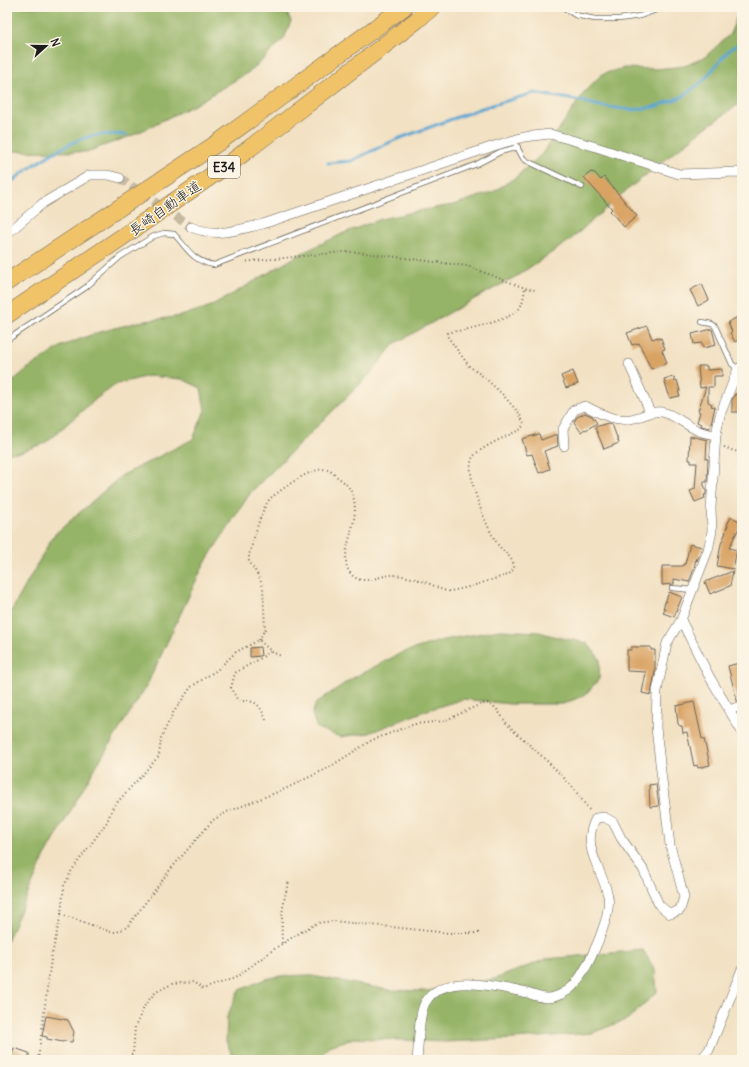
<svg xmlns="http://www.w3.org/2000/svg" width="749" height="1067" viewBox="0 0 749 1067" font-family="Delius,'Klee One',sans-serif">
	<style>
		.forest { fill: #96b467; stroke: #596842 }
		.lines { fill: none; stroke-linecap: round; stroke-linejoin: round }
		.stream { stroke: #5aa5d2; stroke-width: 3 }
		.building { fill: #d9a364 }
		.minor-tunnel { stroke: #c7baa2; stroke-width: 9; stroke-dasharray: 9 4.5; stroke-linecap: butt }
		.service-casing { stroke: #676156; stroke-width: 6 }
		.minor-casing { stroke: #676156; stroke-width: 10 }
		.motorway-casing { stroke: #676156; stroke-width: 18 }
		.path { stroke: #676156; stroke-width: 2; stroke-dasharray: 1 3; stroke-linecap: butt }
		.service { stroke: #fff; stroke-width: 4.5 }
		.minor { stroke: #fff; stroke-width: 9 }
		.motorway { stroke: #f1c369; stroke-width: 17 }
		.labels { text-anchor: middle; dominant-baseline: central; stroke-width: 3; stroke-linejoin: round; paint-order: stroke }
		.shield { fill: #fcf5e5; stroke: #5f5d58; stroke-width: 1 }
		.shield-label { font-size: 13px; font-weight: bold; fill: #1c1c1c }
		.street-label { font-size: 14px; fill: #1c1c1c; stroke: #fcf5e5 }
	</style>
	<rect width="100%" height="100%" fill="#fcf5e5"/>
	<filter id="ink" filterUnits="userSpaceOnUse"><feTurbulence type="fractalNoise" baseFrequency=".025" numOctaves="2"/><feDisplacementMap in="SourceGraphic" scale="8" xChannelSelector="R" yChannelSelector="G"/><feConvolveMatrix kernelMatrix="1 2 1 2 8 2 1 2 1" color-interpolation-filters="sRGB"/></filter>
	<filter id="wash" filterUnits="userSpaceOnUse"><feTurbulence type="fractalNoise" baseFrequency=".012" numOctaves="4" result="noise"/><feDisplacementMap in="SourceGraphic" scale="16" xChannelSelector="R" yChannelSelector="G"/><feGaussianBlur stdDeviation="0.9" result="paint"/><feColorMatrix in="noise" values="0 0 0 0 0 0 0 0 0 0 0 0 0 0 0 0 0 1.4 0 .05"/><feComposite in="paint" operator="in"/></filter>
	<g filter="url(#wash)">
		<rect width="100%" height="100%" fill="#f2e1c3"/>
		<path class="forest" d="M7 7H284L291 21 284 39 252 70 194 105 131 136 86 152 7 151Z
			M741 7 742 102 705 128 622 194 569 241 517 276 467 303 394 344 370 374 251 492 204 564 146 687 93 771 43 860 7 941V619L53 536 121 476 193 439 205 410 201 388 182 379 148 376 117 384 97 398 45 443 20 452 7 453V386L27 369 62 346 96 333 138 322 181 316 214 305 302 253 344 233 381 219 423 210 453 205 493 192 516 177 542 154 585 91 602 74 624 68 656 69 685 66 705 57 730 34Z
			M500 630 539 632 557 637 587 643 600 659 599 679 585 695 563 704H510L463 699 425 711 369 733 340 737 317 728 312 714 316 703 351 679 401 653 443 640Z
			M643 950 655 970 657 992 628 1019 592 1033 514 1039 445 1042 354 1038 329 1046 317 1060H234L226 1041 227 1017 238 991 265 979 280 976 307 975 389 990 426 991 462 986 497 978 546 959Z
			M7 1040 20 1060H7Z"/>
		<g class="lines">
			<path class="stream" d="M328 163 351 161 395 140 482 108 534 93 581 101 600 106 632 110 654 107 682 97 702 82 730 49 742 42
				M7 186C25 169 68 141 92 136 103 134 115 134 126 135"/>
		</g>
		<g id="blocks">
			<path class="building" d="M591 172 595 173 601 180 604 177 637 216 624 227 610 211 612 209 587 181 584 177Z
				M702 284 709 300 698 306 690 290Z
				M742 315V338L735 342 730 333 732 332 728 322Z
				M647 326 652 339 658 337V339L661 338 665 349 662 350 667 363 651 369 639 343 632 345 627 333Z
				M712 329 716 345 703 348 702 343 694 344 692 334Z
				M698 366H707V370L722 369V376H714V387H708V402L712 404 711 406 715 407 710 428 701 426 702 424 697 422 700 412 698 411 706 387 700 388Z
				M573 371 578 384 566 388 561 376Z
				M674 377 675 381 677 380 680 391 678 392 680 396 670 398 664 379Z
				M735 394H742V412H732V400Z
				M585 413 592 416 597 423 586 430 585 429 581 432 574 422 577 417Z
				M608 423 612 424 619 443 604 449 595 427Z
				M539 434 541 440 557 434 558 446 544 451 550 469 539 473 532 454 527 455 522 439Z
				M690 436 707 440 706 459H708L707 482H703L706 490V495H704L705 498 695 502 690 491 695 489 697 463H691V460H689Z
				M731 517 742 522 729 548 737 550 733 569 717 566 721 544 726 532H725L728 525H727Z
				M690 544 702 547 697 561 696 558 694 569 689 582 674 579V584L662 585V566H683V564H685Z
				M733 571 730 586 710 594 705 582Z
				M669 592 682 597 674 617 663 613 665 608H663Z
				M260 647 261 656 250 657V648Z
				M631 647H651V650H655V672L651 695 642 693 646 672 627 671V650H631Z
				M739 663 742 674V700L737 701 728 666Z
				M694 702 702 739H704L710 765 698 768 697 765 694 766 687 732 683 733 682 726H680L678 724 676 706Z
				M656 784 659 806 650 807 649 785Z
				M46 1016 68 1020 74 1032 72 1042 64 1041 63 1042 47 1039V1037L42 1036Z
				M14 1048 29 1053V1060H10Z"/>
		</g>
	</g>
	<g filter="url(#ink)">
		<use href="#blocks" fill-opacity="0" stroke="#676156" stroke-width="1"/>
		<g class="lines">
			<path class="minor-tunnel" d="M120 178 191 227"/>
			<g class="service-casing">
				<path id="service" d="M563 7 575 15 595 19H619L640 16 664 7
					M516 145 523 158 527 161 582 187
					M702 322 712 324 715 326 732 364 738 369
					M7 340 85 288 120 257 154 236 164 233 174 234C188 249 192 261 214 265L477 164 500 152 518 147
					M672 588 693 590"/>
			</g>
			<g class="minor-casing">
				<path id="minor" d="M191 227C217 238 237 230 263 224L497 145 524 137 550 134 593 146 679 174 738 172 742 173
					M7 234 43 203 90 175H108L120 178
					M629 364 650 412
					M564 446 563 429 574 410 585 406C601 414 616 423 635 418 644 416 651 410 662 412 673 414 684 424 695 429 701 433 709 434 716 435
					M681 620 709 676 742 732
					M728 710 742 706
					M417 1060C419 1045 418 1016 425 1003 442 971 499 987 527 993 533 995 541 998 547 998 555 998 567 992 572 987 587 972 612 917 608 896 602 867 580 848 596 818L604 817 613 822 621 838 643 869 659 905 670 914 680 910 684 897 670 845 662 780 656 728 657 691 667 643 681 620 708 550 712 531 711 508 716 435 720 415 738 369 742 366
					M700 1060 709 1050 742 969"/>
			</g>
			<g class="motorway-casing">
				<path id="motorway" d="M7 282 219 142 404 7
					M7 315 134 229 233 161 417 20 432 7"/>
			</g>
			<path class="path" d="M243 262 343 252H357L467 266 525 288 535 290
				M724 447 734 451 742 452
				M259 640 265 629 263 587 259 577 249 561V555C254 540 261 506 272 497 284 488 313 465 328 470 331 471 334 474 336 476 340 479 346 483 349 488 369 518 330 557 354 577 365 585 381 575 392 575 401 575 417 579 425 582 432 584 443 592 450 591 470 588 489 580 508 575 511 572 515 569 514 565 511 556 504 552 499 546 488 532 463 472 473 457 480 447 510 435 521 429L524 424 519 413 502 394 484 377 469 366 448 337V333C453 331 458 331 464 330 477 327 511 319 519 309 523 304 524 294 525 288
				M266 720C260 705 257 700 240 701L237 699 231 688 235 673C247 665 260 660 271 651
				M61 914 64 886 72 870 107 822 113 807 159 756 161 738 173 713 191 687 217 670 236 652 259 640 272 652 281 656
				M282 943C281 919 282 904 289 881
				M38 1060 51 959 61 914 111 932H117L127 927 170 870 213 820 227 812 285 789 328 768 372 740 415 724 444 721 481 704 488 703 496 708 507 724 546 760 571 785 590 811
				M125 1060 133 1054 135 1027 146 1003 156 992 172 984 193 982 203 989 235 978 277 947 301 932 317 923 333 921 449 933H480"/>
			<use href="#service" class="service"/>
			<use href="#minor" class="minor"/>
			<use href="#motorway" class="motorway"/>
		</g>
	</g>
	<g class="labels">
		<rect class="shield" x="208" y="156" width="32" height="22" rx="3"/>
		<g class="shield-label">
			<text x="224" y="167">E34</text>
		</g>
		<g class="street-label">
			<text transform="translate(165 208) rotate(-35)">長崎自動車道</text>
		</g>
	</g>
	<rect width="749" height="1067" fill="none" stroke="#fcf5e5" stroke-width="24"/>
	<g transform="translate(46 46) rotate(69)" stroke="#fcf5e5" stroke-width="3" paint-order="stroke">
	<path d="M0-3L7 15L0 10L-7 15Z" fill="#1c1c1c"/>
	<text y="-6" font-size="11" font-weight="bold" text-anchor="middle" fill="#1c1c1c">N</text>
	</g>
</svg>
